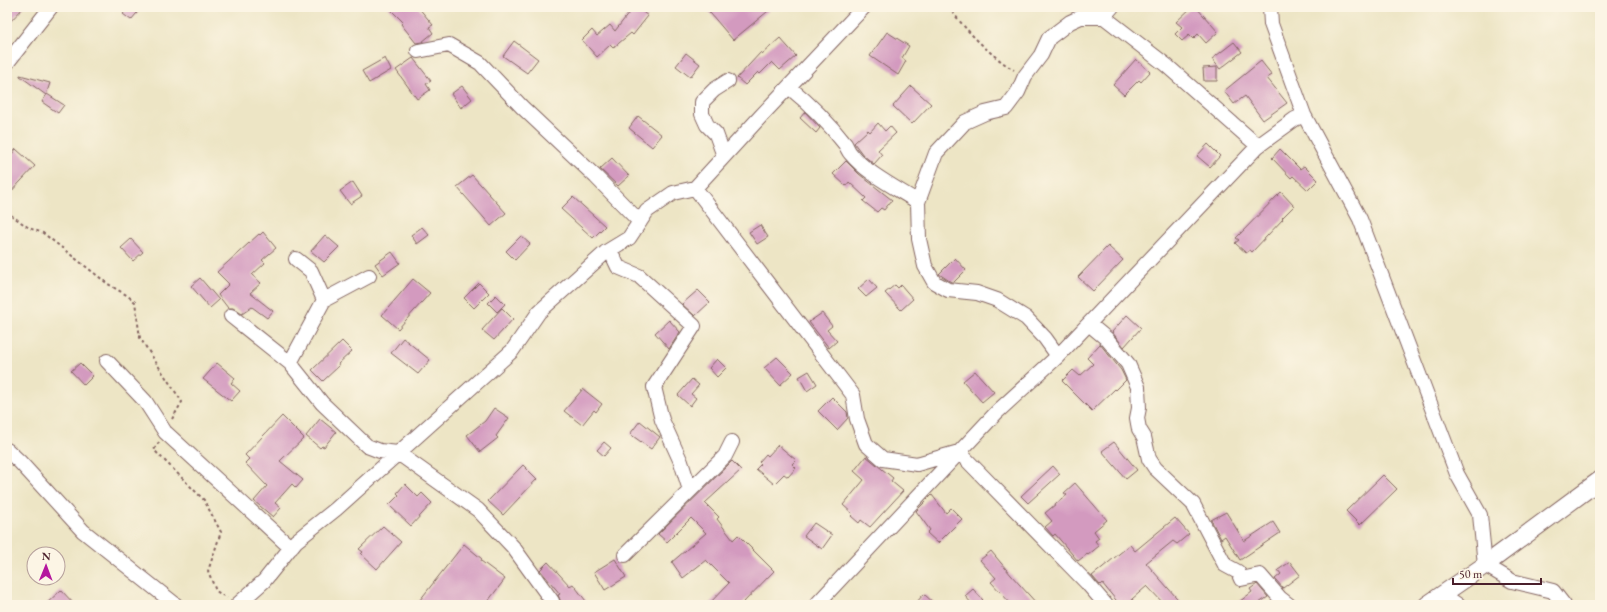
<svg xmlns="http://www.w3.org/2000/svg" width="1607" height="612" viewBox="0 0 1607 612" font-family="'EB Garamond',serif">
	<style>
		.building { fill: #d39abf }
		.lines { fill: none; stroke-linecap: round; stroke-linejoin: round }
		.minor-casing { stroke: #836461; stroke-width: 16 }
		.major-casing { stroke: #836461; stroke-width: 19 }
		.path { stroke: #836461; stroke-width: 2; stroke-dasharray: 3 3; stroke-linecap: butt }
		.minor { stroke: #fff; stroke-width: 14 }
		.major { stroke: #fff; stroke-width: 17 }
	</style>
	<rect width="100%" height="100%" fill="#fcf5e5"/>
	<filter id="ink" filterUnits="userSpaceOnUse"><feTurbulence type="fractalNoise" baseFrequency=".025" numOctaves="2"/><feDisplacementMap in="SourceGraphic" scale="8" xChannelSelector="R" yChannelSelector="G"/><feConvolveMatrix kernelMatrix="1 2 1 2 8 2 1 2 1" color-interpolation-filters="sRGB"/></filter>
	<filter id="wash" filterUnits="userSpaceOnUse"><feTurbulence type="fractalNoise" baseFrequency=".012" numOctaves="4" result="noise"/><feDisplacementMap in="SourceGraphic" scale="16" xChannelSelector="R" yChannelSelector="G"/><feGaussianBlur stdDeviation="0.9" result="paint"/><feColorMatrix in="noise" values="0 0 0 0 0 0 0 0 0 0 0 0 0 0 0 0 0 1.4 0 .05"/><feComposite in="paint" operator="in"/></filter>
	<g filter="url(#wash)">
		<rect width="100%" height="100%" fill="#ede5c5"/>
		<g id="blocks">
			<path class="building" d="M7 7H24L7 25Z
				M129 7H142L131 20 123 14Z
				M388 7H418L433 25 429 27 433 33 422 42 416 43 401 24 403 22Z
				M621 7H636L648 16 633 35 631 33 613 48 610 45 597 57 582 40 592 30 597 36 610 25 615 31 629 13Z
				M705 7H773L733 40Z
				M1192 7H1196L1218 32 1206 43 1198 34 1193 39 1189 35 1182 41 1175 34 1182 27 1176 22Z
				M887 32 909 46 902 58 906 61 898 75 870 56Z
				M780 38 796 56 780 70 772 62 760 74 758 72 745 85 737 78 761 52 762 54Z
				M514 41 538 59 527 73 503 56Z
				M1234 42 1242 52 1220 69 1212 59Z
				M686 53 700 64 690 77 676 66Z
				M385 58 391 70 369 83 362 71Z
				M413 58 431 81 426 84 430 90 417 99 396 70Z
				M1136 59 1150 72 1141 82 1139 80 1124 95 1113 85Z
				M1261 61 1272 75 1267 78 1287 103 1263 120 1245 96 1234 104 1224 91Z
				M1217 67V81H1204L1203 68Z
				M20 75 50 83 46 95 20 76Z
				M462 86 472 99 461 108 451 94Z
				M911 86 931 104 912 124 893 106Z
				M47 94 64 105 58 113 42 102Z
				M805 112 820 128 816 133 800 118Z
				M638 116 662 135 652 147 629 128Z
				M878 123 885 131 890 126 896 133 878 150 882 155 874 164 863 155 854 143 868 130 870 132Z
				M1208 144 1220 156 1210 167 1197 156Z
				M16 149 35 166 7 196V160Z
				M1280 149 1300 169 1304 166 1318 180 1308 190 1293 176 1291 178 1272 158Z
				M612 158 629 176 618 186 600 169Z
				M846 161 859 174 892 200 884 210 881 208 877 212 863 201 866 198 849 182 846 186 833 174Z
				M472 175 506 213 491 226 457 187Z
				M353 182 362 196 350 204 340 191Z
				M1281 192 1294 206 1282 218 1283 219 1252 252 1250 250 1246 253 1235 243 1239 240 1236 238Z
				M573 197 605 226 593 238 561 209Z
				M760 225 768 237 757 244 749 232Z
				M422 227 429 235 417 244 411 235Z
				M263 232 276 248 262 260 265 263 252 275 261 283 250 293 273 311 267 318 252 307 242 314 233 308H228L218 295 229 284 217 272 259 234 260 235Z
				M325 235 339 247 324 262 311 251Z
				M521 236 530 244 515 260 506 251Z
				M131 239 143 252 133 261 121 248Z
				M1108 246 1123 260 1093 291 1078 277Z
				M392 252 400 263 383 275 375 264Z
				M955 258 966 270 954 282H951L939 274Z
				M200 278 219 300 210 308 191 286Z
				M413 279 430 293 398 329 382 315Z
				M869 279 877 288 866 297 858 289Z
				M479 283 489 293 474 308 464 298Z
				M895 285 898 288 901 285 913 299 901 310 885 293Z
				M698 290 710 302 695 316 682 304Z
				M496 295 505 304 497 312 488 303Z
				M502 308 513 319 494 340 482 330Z
				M822 313 832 326 827 330 837 341 829 348 809 322Z
				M1127 315 1141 328 1124 347 1112 332Z
				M669 320 680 332 669 349 655 333Z
				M403 338 430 360 418 374 391 353Z
				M342 341 352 351 338 364 339 366 323 381 312 370Z
				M1100 344 1121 370 1126 380 1116 390 1115 389 1092 411 1062 381 1073 370 1080 376 1093 364 1087 358Z
				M777 357 793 373 780 385 764 368Z
				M717 359 726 368 717 377 709 368Z
				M80 363 93 376 84 385 71 371Z
				M217 363 235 378 231 383 240 391 231 401 203 379Z
				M809 371 817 384 807 391 799 377Z
				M975 371 994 392 982 402 963 381Z
				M692 379 699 385 691 394 696 398 690 406 678 395Z
				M583 389 602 404 596 412 594 410 582 425 564 411Z
				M832 397 847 412 848 418 837 430 818 411Z
				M494 408 509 418 496 436 498 438 480 452 467 435 485 421Z
				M282 416 304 438 280 461 303 480 296 488 292 484 275 503 281 508 273 517 254 501 267 486 245 463 249 459 245 455Z
				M320 419 336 432 324 447 322 446 320 448 306 436Z
				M640 421 660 437 651 449 630 434Z
				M604 442 611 448 604 456 597 450Z
				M1114 442 1137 470 1126 479 1102 451Z
				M778 445 796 460 792 464 796 468 788 477 784 474 774 484 756 469 761 464 759 462 766 454 768 456Z
				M866 456 893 478 891 481 903 491 870 527 861 520 859 523 851 516 853 514 843 505 864 480 854 471Z
				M732 461 741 470 705 503 719 517 717 519 733 540 738 535 774 571 741 605H708L729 583 706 560 683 578 672 562 706 533 691 518 667 542 658 534Z
				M523 465 537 479 503 515 488 501Z
				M1053 466 1060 474 1028 503 1021 496Z
				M1383 475 1397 489 1360 525 1346 511Z
				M1075 483 1107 520 1094 531 1099 538 1095 541 1099 546 1088 555 1087 554 1078 561 1055 534 1053 536 1045 527 1052 521 1045 513 1067 495 1064 493Z
				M405 484 418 497 422 493 432 503 411 526 389 505 399 495 397 493Z
				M932 495 946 513 951 508 962 519 938 543 927 533 930 530 916 511Z
				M1226 512 1244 541 1273 522 1280 533 1240 560 1225 536 1221 539 1211 520Z
				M1175 518 1189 534 1177 544 1173 541 1146 563 1183 605H1165L1147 586 1132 599 1136 605H1120L1102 583 1100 585 1092 576 1130 545 1135 551Z
				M814 523 832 535 822 549 804 536Z
				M383 526 401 542 377 569 361 554 363 552 359 549Z
				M464 544 482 559 481 561 505 579 485 605H416Z
				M991 551 1011 575 1038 605H1012L991 582 996 578 980 560Z
				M615 559 626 577 605 590 594 572Z
				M548 562 570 586 573 584 589 605H562L558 595 560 594 540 570Z
				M1290 562 1300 575 1283 588 1275 579 1281 574 1278 570Z
				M1257 584 1268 597 1256 605H1235L1252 592 1250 589Z
				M973 589 983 600 976 605H973L965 596Z
				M61 590 75 605H45Z
				M924 594 936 605H914Z"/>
		</g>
	</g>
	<g filter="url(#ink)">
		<use href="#blocks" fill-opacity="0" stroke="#836461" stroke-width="1"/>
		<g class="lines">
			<g class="minor-casing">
				<path id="minor" d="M1091 7 1166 65 1258 146
					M418 51 449 45 480 63 522 107 596 177 640 222
					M7 63 51 7
					M789 87C810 104 828 122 845 144 847 147 848 151 851 154 866 173 898 189 918 202
					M1304 115 1360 219 1457 474 1480 515 1485 565 1512 581 1553 591 1564 605
					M724 156 716 134 707 125 702 114V102L714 90 728 81
					M695 188 853 395 857 419 866 444 883 459 917 464 959 452 1087 583 1106 605
					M610 250 618 267 639 276 694 326 654 387 662 420 681 462 690 490
					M296 259 311 271 324 300
					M231 316 290 363 322 403 367 446 380 451 398 453 478 510 513 547 552 601 553 605
					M1089 324 1107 339 1128 364 1138 387 1139 408 1137 418 1139 429 1144 437 1149 459 1155 468 1193 504 1225 565 1238 572 1241 579 1260 575 1280 598 1289 605
					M1058 356 1045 338 1026 318 997 300 977 293 948 290 934 282 925 266 919 239 918 202 936 153 965 122 985 113 1006 108 1018 92 1025 76 1041 55 1049 38 1070 22 1081 17H1103L1112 7
					M107 361 145 401 165 432 291 548
					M290 363 324 300 369 276
					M7 450 20 462 83 531 176 605
					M625 555 725 456 732 442
					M1442 594 1458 605
					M237 605 264 581 296 541 336 509 512 351 539 312 606 252 629 238 647 211 673 193 695 188 761 116 864 7
					M816 605 997 412 1058 356 1258 146 1295 119 1304 115 1271 24 1270 7"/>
			</g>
			<g class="major-casing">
				<path id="major" d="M1427 605 1485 565 1600 480"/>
			</g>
			<path class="path" d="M949 7C964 29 991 56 1014 70
				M11 215 29 228 43 233 108 284 128 296 135 302 140 338 182 402 172 419
				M159 442 154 450 204 500 221 532 208 571 216 591 227 598"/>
			<use href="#minor" class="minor"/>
			<use href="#major" class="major"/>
		</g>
	</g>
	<rect width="1607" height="612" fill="none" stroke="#fcf5e5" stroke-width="24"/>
	<g transform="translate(46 566) rotate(1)"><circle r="19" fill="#fcf5e5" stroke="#b59f9b"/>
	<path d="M0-3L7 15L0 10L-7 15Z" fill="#b5179e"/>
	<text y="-6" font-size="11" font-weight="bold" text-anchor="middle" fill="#4a1f2b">N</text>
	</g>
	<path d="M1453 578v6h88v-6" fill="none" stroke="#4a1f2b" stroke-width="2"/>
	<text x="1459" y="578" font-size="12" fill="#4a1f2b" stroke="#fcf5e5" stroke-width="3" paint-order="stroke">50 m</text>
</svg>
